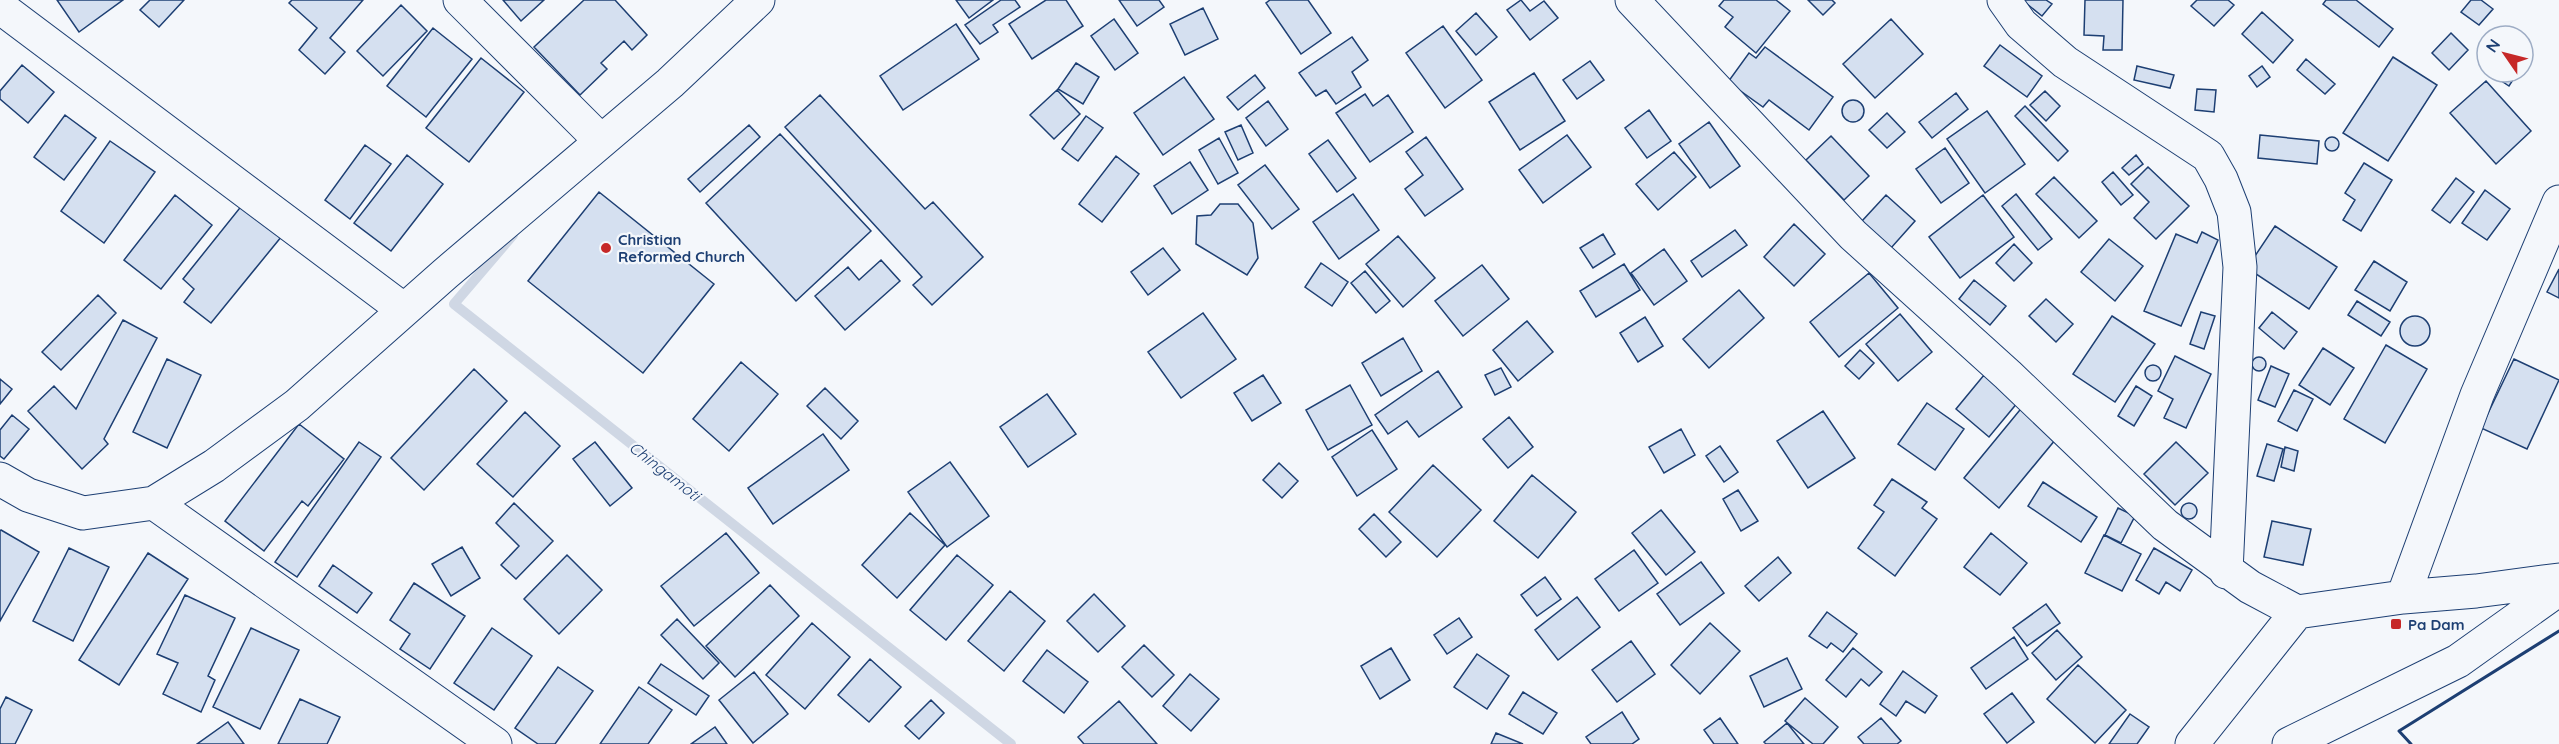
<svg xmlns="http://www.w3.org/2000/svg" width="2559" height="744" viewBox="0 0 2559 744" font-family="Quicksand,sans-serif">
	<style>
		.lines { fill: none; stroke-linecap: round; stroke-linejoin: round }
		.stream { stroke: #cfd7e4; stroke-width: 10 }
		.building { fill: #d5e0f0; stroke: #1d3f73; stroke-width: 1.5 }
		.street-casing { stroke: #1d3f73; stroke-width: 35 }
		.street { stroke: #f4f7fb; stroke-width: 33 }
		.wall { stroke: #1d3f73; stroke-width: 3 }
		.poi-dot { fill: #c62828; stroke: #f4f7fb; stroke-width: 2 }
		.labels { text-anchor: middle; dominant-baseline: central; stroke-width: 4.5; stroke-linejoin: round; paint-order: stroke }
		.poi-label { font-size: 15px; font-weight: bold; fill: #1d3f73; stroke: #f4f7fb; text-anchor: start }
		.water-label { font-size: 16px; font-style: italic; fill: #1d3f73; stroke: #f4f7fb }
	</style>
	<rect width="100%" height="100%" fill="#f4f7fb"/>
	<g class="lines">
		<path class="stream" d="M513 235 454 304 1011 744"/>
	</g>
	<path class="building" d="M57 0H123L79 32Z
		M150 0H184L159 27 140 10Z
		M292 0H363L330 38 345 52 325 74 299 50 317 28 289 3Z
		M503 0H544L521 21Z
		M584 0H615L647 35 632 50 624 41 601 63 607 69 580 95 534 47Z
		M956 0H993L969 18Z
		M1001 0H1015L1020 7 993 25 998 32 980 44 965 25Z
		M1046 0H1066L1083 26 1032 59 1009 24Z
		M1119 0H1159L1164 7 1137 26Z
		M1270 0H1308L1331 33 1301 54 1266 3Z
		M1521 0 1530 11 1544 1 1558 18 1530 40 1507 10Z
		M1724 0H1776L1790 11 1756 53 1725 27 1733 17 1719 6Z
		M1808 0H1832L1835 3 1823 15Z
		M2022 0H2046L2052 4 2042 16Z
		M2085 0H2123L2122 50H2103L2104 36 2084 35Z
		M2197 0H2228L2234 5 2214 26 2191 6Z
		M2326 0H2356L2393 29 2379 47 2323 4Z
		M2471 0H2481L2493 9 2479 25 2461 12Z
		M401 5 427 31 383 76 357 51Z
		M1203 8 1218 39 1185 55 1170 24Z
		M2262 12 2293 40 2273 63 2242 34Z
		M1476 13 1497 37 1476 55 1456 31Z
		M1114 19 1138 53 1115 70 1091 36Z
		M1891 19 1923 54 1875 98 1843 64Z
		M956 24 979 59 903 110 880 76Z
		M1443 26 1482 80 1445 108 1406 53Z
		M433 28 472 59 426 117 387 86Z
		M2451 33 2468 50 2449 70 2432 53Z
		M1352 37 1368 60 1352 72 1361 87 1336 104 1326 90 1316 96 1299 73Z
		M2000 45 2042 76 2027 97 1984 66Z
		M1765 47 1833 97 1809 130 1769 100 1763 107 1728 82 1749 53 1756 58Z
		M2393 57 2437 85 2388 161 2343 133Z
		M481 58 524 92 469 162 426 128Z
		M2306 59 2335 84 2325 94 2297 70Z
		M1590 61 1604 80 1577 99 1563 80Z
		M1076 63 1099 77 1083 104 1058 89Z
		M22 65 54 92 28 123 0 99V91Z
		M2137 66 2174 75 2170 88 2134 80Z
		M2262 66 2270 77 2257 87 2249 76Z
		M2488 72H2518L2509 86Z
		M1534 73 1565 121 1520 150 1489 102Z
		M1255 75 1265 88 1238 110 1227 97Z
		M1184 77 1214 119 1163 155 1134 113Z
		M2486 81 2531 131 2496 164 2450 113Z
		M2197 89 2216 90 2214 112 2195 110Z
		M1057 90 1080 114 1054 139 1030 115Z
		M2045 91 2060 106 2046 121 2030 105Z
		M1956 93 1968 109 1932 138 1919 122Z
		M1365 94 1373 106 1388 95 1413 132 1370 162 1336 113Z
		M820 95 925 209 933 202 983 257 932 305 913 285 922 277 785 127Z
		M1842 111a11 11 0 1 1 22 0a11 11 0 1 1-22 0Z
		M1268 101 1288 129 1266 146 1246 118Z
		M2025 106 2068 151 2058 161 2015 116Z
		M1649 110 1671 141 1647 158 1625 128Z
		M1987 111 2025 164 1985 193 1947 139Z
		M1887 113 1905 132 1887 148 1869 130Z
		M65 115 96 138 64 180 34 157Z
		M1086 116 1103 128 1078 161 1062 149Z
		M1709 122 1740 166 1710 188 1679 144Z
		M749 125 760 137 700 192 688 179Z
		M1241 125 1253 153 1238 160 1225 132Z
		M780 134 871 231 796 301 706 203Z
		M1567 135 1591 167 1543 203 1519 170Z
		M2260 135 2319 141 2317 164 2258 158Z
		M1831 136 1869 176 1844 200 1806 160Z
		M2325 144a7 7 0 1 1 14 0a7 7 0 1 1-14 0Z
		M1426 137 1463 189 1425 216 1405 189 1423 175 1406 152Z
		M1219 138 1238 173 1218 184 1199 150Z
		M1328 140 1356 178 1337 192 1309 154Z
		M110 141 155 172 104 243 61 211Z
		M365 145 391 164 350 219 325 200Z
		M1945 148 1969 183 1941 203 1916 169Z
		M1674 152 1696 177 1658 210 1636 184Z
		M407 155 443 184 391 251 354 223Z
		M2136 155 2143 164 2129 175 2122 168Z
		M1116 156 1139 174 1102 222 1079 204Z
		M1190 162 1208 190 1172 214 1154 186Z
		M2364 163 2392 180 2361 231 2343 220 2355 200 2345 193Z
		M1265 165 1299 209 1272 229 1238 185Z
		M2148 167 2189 206 2156 239 2134 218 2149 202 2131 184Z
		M2113 172 2133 195 2121 205 2102 182Z
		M2054 177 2097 221 2079 238 2036 194Z
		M2456 178 2474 192 2450 223 2432 210Z
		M2485 190 2510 209 2487 240 2462 223Z
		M599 192 714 284 643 373 528 281Z
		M1353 194 1379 230 1339 259 1313 222Z
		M2016 194 2052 239 2038 250 2002 206Z
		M175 195 212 225 161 289 124 260Z
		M1886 195 1915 221 1891 248 1862 221Z
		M1983 195 2014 237 1960 278 1929 237Z
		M247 199 286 231 211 323 184 302 194 289 183 279Z
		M1220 204H1238L1253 223 1258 258 1247 275 1196 244 1197 216 1211 215Z
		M1794 224 1825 254 1794 286 1764 257Z
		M2275 226 2337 267 2309 309 2247 268Z
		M1735 230 1747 245 1702 277 1691 261Z
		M2202 232 2218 240 2181 326 2144 311 2176 234 2197 243Z
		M1603 234 1615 254 1593 268 1580 248Z
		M1398 236 1435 278 1403 307 1366 264Z
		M2109 239 2143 266 2115 301 2081 272Z
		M2014 244 2032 263 2014 281 1996 263Z
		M1163 248 1180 270 1148 295 1131 272Z
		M1664 249 1687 281 1654 305 1631 273Z
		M881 260 900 281 845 330 815 296 848 267 859 280Z
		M2374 261 2407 282 2390 311 2355 290Z
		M1321 263 1348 282 1332 306 1305 287Z
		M1624 264 1640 290 1596 317 1580 291Z
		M1482 265 1509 299 1463 336 1435 301Z
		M2559 269V298L2547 292Z
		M1365 271 1390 301 1376 313 1351 283Z
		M1869 273 1898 308 1839 357 1810 322Z
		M1974 280 2006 306 1990 325 1959 299Z
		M1739 290 1764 318 1709 368 1683 339Z
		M98 295 116 313 61 370 42 352Z
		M2046 299 2073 324 2056 342 2029 316Z
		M2357 301 2390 322 2381 336 2348 315Z
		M2201 312 2215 316 2204 349 2190 344Z
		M2272 312 2297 332 2284 349 2259 328Z
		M1203 313 1236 359 1181 398 1148 352Z
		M1900 314 1932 352 1898 381 1866 344Z
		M2112 316 2155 344 2115 402 2073 374Z
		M2400 331a15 15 0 1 1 30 0a15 15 0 1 1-30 0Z
		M1645 317 1663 346 1638 362 1620 333Z
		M123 320 157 338 104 439 108 444 82 469 28 411 54 386 76 409Z
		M1527 321 1553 352 1518 381 1493 350Z
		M1403 338 1422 371 1381 396 1362 363Z
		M2386 345 2427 369 2385 443 2344 419Z
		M2323 348 2354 368 2330 405 2299 385Z
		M1860 350 1874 363 1859 379 1845 366Z
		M2175 356 2211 374 2186 428 2164 418 2173 399 2158 391Z
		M2252 364a7 7 0 1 1 14 0a7 7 0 1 1-14 0Z
		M167 359 201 375 167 448 133 432Z
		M2514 359 2559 380 2527 449 2481 428Z
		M741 362 778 394 729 451 693 419Z
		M2145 373a8 8 0 1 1 16 0a8 8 0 1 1-16 0Z
		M2271 366 2289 374 2275 407 2258 400Z
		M1501 368 1511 387 1495 395 1485 375Z
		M474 369 507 401 424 490 391 458Z
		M1438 371 1462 407 1419 437 1407 421 1388 434 1375 415Z
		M1263 375 1281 403 1252 421 1234 393Z
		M1984 375 2018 402 1989 437 1956 409Z
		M0 379 12 389 0 404Z
		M1350 385 1372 425 1328 450 1306 410Z
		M2136 386 2152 396 2134 426 2118 416Z
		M825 388 858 421 841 439 807 406Z
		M2294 390 2313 399 2297 431 2278 421Z
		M1047 394 1076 434 1028 467 1000 427Z
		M1927 403 1964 429 1935 470 1898 444Z
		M2024 405 2060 434 1999 508 1964 478Z
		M1823 411 1855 458 1808 488 1777 441Z
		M525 412 560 446 513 497 477 464Z
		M12 415 29 429 4 459 0 456V430Z
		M1509 417 1533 447 1508 468 1483 439Z
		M299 424 344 459 308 506 302 501 264 551 225 521Z
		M1681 429 1695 455 1664 473 1649 447Z
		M1372 430 1397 469 1357 496 1332 457Z
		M823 434 849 470 773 524 748 488Z
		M359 442 381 457 297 577 275 562Z
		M595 442 632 488 610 506 573 459Z
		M2176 442 2208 473 2175 505 2144 474Z
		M2267 444 2283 449 2274 481 2257 476Z
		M1720 446 1738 472 1724 482 1706 456Z
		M2285 447 2298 451 2294 471 2281 467Z
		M950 462 989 516 947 547 908 492Z
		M1279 463 1298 481 1282 498 1263 480Z
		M1433 465 1481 510 1437 557 1389 512Z
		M1532 475 1576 512 1538 558 1494 521Z
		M1892 479 1927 502 1922 508 1937 519 1895 576 1858 548 1884 512 1874 505Z
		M2043 482 2097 517 2081 542 2028 506Z
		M1738 490 1758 521 1741 531 1723 499Z
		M2181 511a8 8 0 1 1 16 0a8 8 0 1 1-16 0Z
		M514 503 553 541 516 579 501 565 519 546 496 523Z
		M2118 508 2135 516 2121 543 2105 535Z
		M1661 510 1695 552 1666 575 1632 533Z
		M910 513 945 545 897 598 862 565Z
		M1374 514 1401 542 1386 557 1359 529Z
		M2272 521 2311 529 2303 565 2264 557Z
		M1 530 39 552 0 621V531Z
		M726 533 759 573 694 626 661 586Z
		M1991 533 2027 563 2000 595 1964 567Z
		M2104 535 2141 554 2122 591 2085 573Z
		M462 547 480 578 451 596 432 564Z
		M69 548 109 567 73 641 33 621Z
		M2154 548 2192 570 2180 591 2166 582 2159 594 2136 580Z
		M1634 550 1658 583 1619 611 1595 579Z
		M148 553 188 579 119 685 79 660Z
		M567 555 602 590 559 634 524 599Z
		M957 555 993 585 946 640 910 610Z
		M1778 557 1791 573 1759 601 1745 586Z
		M1701 562 1724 593 1680 625 1657 594Z
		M333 565 372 593 357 613 319 586Z
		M1545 577 1561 599 1537 616 1521 595Z
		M414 583 465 616 430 669 400 649 410 634 390 620Z
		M770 585 799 616 735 677 706 646Z
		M1010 591 1045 621 1004 671 968 641Z
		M1094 594 1125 626 1098 652 1067 621Z
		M185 595 235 618 208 676 215 680 201 712 163 694 178 663 157 654Z
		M1577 597 1600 627 1558 660 1535 630Z
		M2046 604 2060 623 2027 646 2013 628Z
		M1827 612 1857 634 1843 652 1831 643 1827 648 1809 636Z
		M1459 618 1472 637 1447 654 1434 635Z
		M677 619 719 663 703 679 661 635Z
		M812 623 850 657 805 709 766 675Z
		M1710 623 1740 651 1700 694 1671 665Z
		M251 628 299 650 260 729 213 707Z
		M492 628 532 656 494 710 454 683Z
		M2057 630 2082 657 2056 680 2032 653Z
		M2014 637 2028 659 1986 689 1971 668Z
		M1631 641 1655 674 1617 702 1592 670Z
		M1144 645 1174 675 1152 697 1122 667Z
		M1391 648 1410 680 1380 699 1361 666Z
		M1853 648 1882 672 1869 686 1861 679 1846 697 1826 680Z
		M1047 650 1088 682 1064 713 1023 681Z
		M1477 654 1509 676 1487 709 1454 687Z
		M1787 658 1802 689 1764 707 1750 676Z
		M870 659 901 687 869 722 838 695Z
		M661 664 709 696 696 715 648 683Z
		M2078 665 2126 710 2095 743 2047 699Z
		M558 667 593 691 555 744H538L515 728Z
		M1903 671 1937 696 1925 713 1906 701 1896 716 1880 704Z
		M754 672 788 714 753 743 719 700Z
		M1190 674 1219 699 1191 731 1163 706Z
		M639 687 672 710 648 744H600Z
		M1523 692 1557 713 1543 734 1509 714Z
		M2012 693 2034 722 2007 743 1984 714Z
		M6 697 32 710 15 744H0V709Z
		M1805 698 1838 727 1823 744H1813L1785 721Z
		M300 699 340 717 327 744H278Z
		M931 700 944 713 919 739 905 726Z
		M1119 701 1157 744H1084L1078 737Z
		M1622 712 1639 739 1632 744H1591L1586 737Z
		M2130 714 2149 727 2137 744H2109Z
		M1720 718 1738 744H1714L1704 730Z
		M1881 718 1901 741 1897 744H1864L1858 737Z
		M228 722 244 744H197Z
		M1787 723 1804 744H1766L1764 742Z
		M715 727 727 744H691Z
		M1496 733 1523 744H1491Z"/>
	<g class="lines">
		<g class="street-casing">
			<path id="street" d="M460 0 600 140
				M1632 0 1853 235 2008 375 2165 525 2250 587 2297 612 2403 597 2476 591 2559 580
				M2004 0 2021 24 2065 62 2208 156 2221 179 2234 212 2240 267 2226 572
				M0 7 404 310
				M0 479 28 495 83 513 154 503 214 466 297 405 445 274 670 83 758 0
				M154 503 495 744
				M2403 597 2477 395 2559 202
				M2192 744 2297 612
				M2289 744 2458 661 2559 589"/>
		</g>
		<use href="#street" class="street"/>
		<path class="wall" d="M2411 744 2399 731 2559 631"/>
	</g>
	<g class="poi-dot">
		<circle cx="606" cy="248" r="6"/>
		<rect x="2390" y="618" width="12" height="12" rx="3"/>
	</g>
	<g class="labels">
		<g class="poi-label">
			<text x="618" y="239">Christian<tspan x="618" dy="17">Reformed Church</tspan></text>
			<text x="2408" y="624">Pa Dam</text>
		</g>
		<g class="water-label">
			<text transform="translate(665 471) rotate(38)">Chingamoti</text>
		</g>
	</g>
	<g transform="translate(2505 54) rotate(305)"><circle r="28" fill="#f4f7fb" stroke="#9eadc5" stroke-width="1.5"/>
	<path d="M0-4.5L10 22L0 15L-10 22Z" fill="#c62828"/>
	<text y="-9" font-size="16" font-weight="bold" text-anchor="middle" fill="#1d3f73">N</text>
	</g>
</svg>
